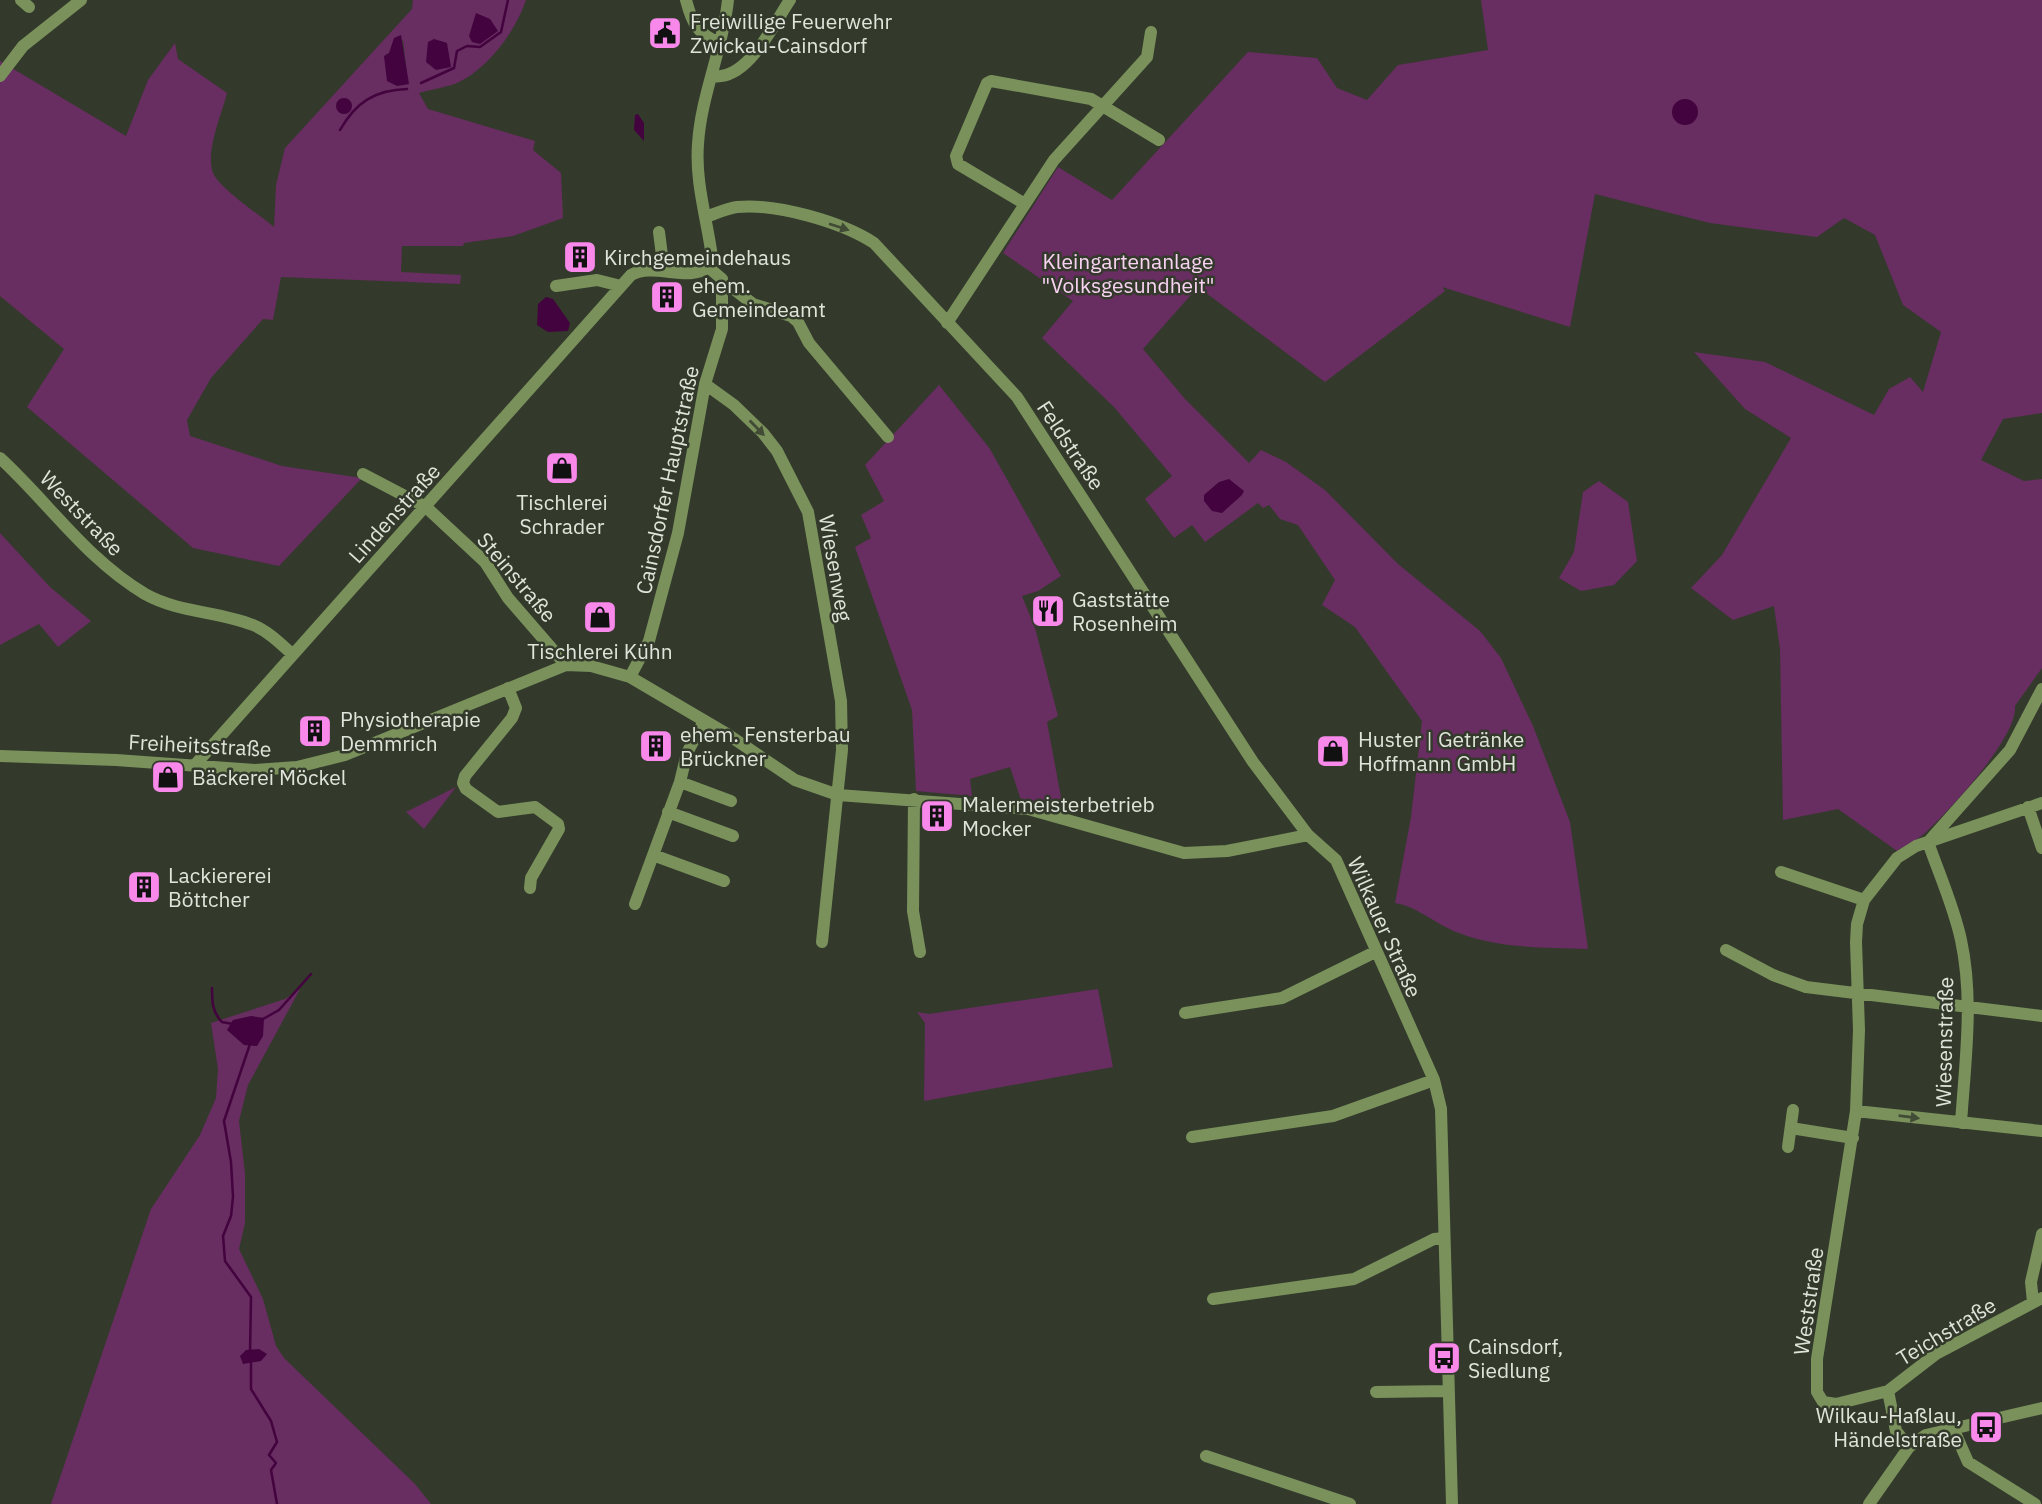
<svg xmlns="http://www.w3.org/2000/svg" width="2042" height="1504" viewBox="0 0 2042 1504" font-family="'IBM Plex Sans',sans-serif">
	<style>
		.green { fill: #682d61; fill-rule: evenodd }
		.water { fill: #43033e }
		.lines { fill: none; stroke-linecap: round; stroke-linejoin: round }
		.stream { stroke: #43033e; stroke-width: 2.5 }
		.minor { stroke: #7a915c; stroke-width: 12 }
		.oneway { fill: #414b35 }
		.labels { text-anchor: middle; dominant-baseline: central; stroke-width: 5; stroke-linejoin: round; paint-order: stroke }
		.poi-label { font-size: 21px; fill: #e0e5db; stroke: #333a2b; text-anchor: start }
		.park-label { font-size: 21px; fill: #f9d3f2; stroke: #333a2b }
		.street-label { font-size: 21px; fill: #e0e5db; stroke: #333a2b }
	</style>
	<rect width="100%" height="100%" fill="#333a2b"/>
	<path class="green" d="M413 0H526C515 32 488 69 457 83 445 88 431 89 419 93L428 109 535 141 533 150 561 173 563 218 513 236 464 243 463 246H402L401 272 461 275 460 284 281 277 273 320 263 319 211 378 187 420 190 436 282 466 362 478 279 566 193 548 27 407 64 349 0 296V61L126 136 148 80 175 43 178 59 227 93C222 114 205 151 213 173 220 189 260 215 274 227L276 185 285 148 412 9ZM403 40 408 84 384 57Z
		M1481 0H2042V413L2003 419 1981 460 2024 481 2042 479V668L2015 706C2018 737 1949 811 1925 833 1917 840 1906 845 1897 851L1838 809 1783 820 1780 649 1774 606 1733 620 1691 588 1722 555 1791 438 1745 409 1694 352 1765 362 1874 415 1889 389 1910 377 1923 392 1941 332 1903 305 1875 235 1844 218 1817 237 1710 223 1595 194 1570 327 1442 287 1445 291 1325 382 1198 287 1143 349 1185 399 1249 463 1261 450 1286 462 1325 490 1398 564 1480 631 1501 658 1533 726 1570 822 1588 949C1544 947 1500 949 1459 933 1436 925 1419 907 1395 903L1411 817 1422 721 1355 627 1322 605 1335 580 1298 525 1280 519 1269 505 1263 508 1258 503 1205 542 1192 525 1174 538 1145 499 1172 476 1114 407 1042 338 1073 301 1003 253 1058 167 1112 200 1248 52 1317 58 1337 88 1367 100 1398 65 1488 50Z
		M939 385 990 449 1061 576 1038 591 1022 596 1035 628 1058 716 1047 722 1063 808 1021 800 1010 767 970 779 972 796 916 791 912 710 855 547 871 538 861 515 884 501 865 465Z
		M1599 481 1628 502 1637 561 1614 585 1581 591 1559 578 1574 552 1583 492Z
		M0 533 50 587 91 621 58 647 39 624 0 645Z
		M456 787 424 829 406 812Z
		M300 989 248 1085 239 1121 245 1174V1223L239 1249 263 1299 276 1346 284 1358 415 1484 431 1504H51L151 1209 200 1135 216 1098 218 1069 211 1023 285 999Z
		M1098 989 1113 1067 924 1101 925 1023 917 1012 929 1014Z"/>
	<path class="water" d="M476 13 490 19 498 31 480 44 472 42 469 36Z
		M401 35 409 84 397 86 387 81 384 56 389 53 394 38Z
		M434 39 447 43 451 67 436 70 426 62 428 42Z
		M336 106a8 8 0 1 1 16 0a8 8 0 1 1-16 0Z
		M1672 112a13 13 0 1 1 26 0a13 13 0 1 1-26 0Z
		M638 114 644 123V141L634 130 635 115Z
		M546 297 553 299 570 323 568 331 548 332 537 325 538 304Z
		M1229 479 1244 491 1242 495 1222 513 1212 511 1204 501V495L1219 482Z
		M251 1016 264 1018 263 1036 257 1046 244 1045 227 1030 233 1020Z
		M259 1349 267 1354 261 1361 243 1364 240 1356 246 1350Z"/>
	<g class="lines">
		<path class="stream" d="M421 83 454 68 457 51 467 46 480 47 501 32 508 0
			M340 130C356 102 375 90 407 89
			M212 988C212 1001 212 1012 222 1022L233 1024
			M263 1019 279 1010 311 974
			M250 1353 251 1297 225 1261 223 1236 231 1216 233 1197 231 1162 224 1121 250 1044
			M251 1360V1389L271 1421 277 1442 269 1455 276 1463 271 1470 277 1504"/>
		<path class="minor" d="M21 0 29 7
			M686 0C692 23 697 34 720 43
			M0 76 23 46 81 0
			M712 76C747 82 773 25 790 0
			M1025 204 958 164 956 156 987 83 991 81 1091 99 1159 140
			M706 217C715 214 727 208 737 207 776 203 842 222 874 243L1017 397 1253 762 1308 835 1336 860 1434 1080 1441 1109 1452 1504
			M659 232 664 271
			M708 267 712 257C707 219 695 182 698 144 701 95 723 49 728 0
			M556 286 597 280 621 286
			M722 287 735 290 753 304 791 316 798 322 809 343 888 437
			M947 323 1054 160 1147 57 1151 32
			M705 384 734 405 763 433 777 451 808 512 841 701 842 750 822 942
			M0 458C49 503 86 559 145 594 179 613 218 611 253 625 268 631 281 644 292 654
			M363 474 426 507 485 562 508 598 566 665
			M630 677 649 641 678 533 705 384 722 329V279L708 267
			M508 688 516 708 512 718 465 776 463 783 466 789 498 812 535 807 558 824 559 829 531 878 530 888
			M0 756 116 760 255 770 297 767 345 755 566 665 591 666 630 677 727 734 795 780 838 795 1028 809 1184 853 1227 851 1308 835
			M194 766 631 275C654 262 689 283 708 267
			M680 782 731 801
			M914 799 913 911 920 952
			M2042 803 1916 846 1897 858 1864 900 1857 924 1856 942 1859 1030 1856 1111 1817 1359V1392L1823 1402 1836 1404 1888 1391 1936 1354 2042 1298
			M2028 807 2042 848
			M668 812 733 836
			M1930 840 2010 750 2042 689
			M1928 842C1939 874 1954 907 1961 940 1974 1000 1965 1062 1961 1123
			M653 855 724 881
			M1781 872 1864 900
			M635 904 680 782 687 753 704 721
			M1726 950 1773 975 1806 987 2042 1016
			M1185 1013 1282 998 1375 952
			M1856 1111 2042 1131
			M1791 1128 1853 1138
			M1192 1137 1333 1116 1434 1080
			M1788 1147 1793 1110
			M1213 1299 1354 1279 1434 1239 1444 1238
			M2033 1302 2031 1282 2042 1234
			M1888 1391 1896 1431 1909 1447
			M1376 1392 1448 1391
			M1953 1428 1968 1462 2035 1504
			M1206 1456 1350 1504
			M1869 1504 1909 1447 1926 1435 2042 1408"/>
	</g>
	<defs><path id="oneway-solid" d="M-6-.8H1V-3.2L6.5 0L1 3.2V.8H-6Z" transform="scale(1.75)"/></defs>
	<g class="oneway">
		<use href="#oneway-solid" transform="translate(839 227) rotate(18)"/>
		<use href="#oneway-solid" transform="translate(757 428) rotate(46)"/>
		<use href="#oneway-solid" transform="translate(1909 1117) rotate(7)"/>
	</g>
	<defs>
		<g id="civic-square" transform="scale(1.75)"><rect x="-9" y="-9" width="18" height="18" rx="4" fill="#f888ea" stroke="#333a2b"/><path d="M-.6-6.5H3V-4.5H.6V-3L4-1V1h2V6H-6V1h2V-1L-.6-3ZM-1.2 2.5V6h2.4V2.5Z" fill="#111"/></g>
		<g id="building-square" transform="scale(1.75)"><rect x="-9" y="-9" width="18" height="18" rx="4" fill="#f888ea" stroke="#333a2b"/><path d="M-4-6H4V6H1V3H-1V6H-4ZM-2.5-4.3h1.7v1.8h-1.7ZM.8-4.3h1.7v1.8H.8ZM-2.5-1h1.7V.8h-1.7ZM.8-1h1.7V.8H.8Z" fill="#111"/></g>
		<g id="shop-square" transform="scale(1.75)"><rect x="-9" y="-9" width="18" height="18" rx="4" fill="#f888ea" stroke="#333a2b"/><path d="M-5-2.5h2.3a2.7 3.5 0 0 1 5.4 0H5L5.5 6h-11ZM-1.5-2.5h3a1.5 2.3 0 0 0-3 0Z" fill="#111"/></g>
		<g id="restaurant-square" transform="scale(1.75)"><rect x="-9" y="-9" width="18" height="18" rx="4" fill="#f888ea" stroke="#333a2b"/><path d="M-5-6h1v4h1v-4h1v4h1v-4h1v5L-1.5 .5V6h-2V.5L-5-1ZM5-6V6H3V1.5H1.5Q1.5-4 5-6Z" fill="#111"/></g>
		<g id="bus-square" transform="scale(1.75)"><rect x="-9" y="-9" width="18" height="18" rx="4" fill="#f888ea" stroke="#333a2b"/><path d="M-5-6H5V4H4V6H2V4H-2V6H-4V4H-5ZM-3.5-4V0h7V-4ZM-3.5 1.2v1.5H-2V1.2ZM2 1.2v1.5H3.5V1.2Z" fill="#111"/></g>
	</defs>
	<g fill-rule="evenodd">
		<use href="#civic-square" x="665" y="33"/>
		<use href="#building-square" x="580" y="257"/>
		<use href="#building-square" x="667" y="297"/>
		<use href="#shop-square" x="562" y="468"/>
		<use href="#restaurant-square" x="1048" y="611"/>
		<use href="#shop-square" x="600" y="617"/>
		<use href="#building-square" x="315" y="731"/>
		<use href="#building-square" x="656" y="746"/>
		<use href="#shop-square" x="1333" y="751"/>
		<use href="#shop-square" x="168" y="777"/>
		<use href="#building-square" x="937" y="816"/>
		<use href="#building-square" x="144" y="887"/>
		<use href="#bus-square" x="1444" y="1358"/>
		<use href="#bus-square" x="1986" y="1427"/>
	</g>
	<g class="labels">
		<g class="poi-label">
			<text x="690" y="21">Freiwillige Feuerwehr<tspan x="690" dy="24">Zwickau-Cainsdorf</tspan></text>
			<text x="604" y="257">Kirchgemeindehaus</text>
			<text x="692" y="285">ehem.<tspan x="692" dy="24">Gemeindeamt</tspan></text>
			<text x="562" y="502" text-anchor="middle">Tischlerei<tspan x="562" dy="24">Schrader</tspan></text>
			<text x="1072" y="599">Gaststätte<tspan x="1072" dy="24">Rosenheim</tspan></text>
			<text x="600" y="651" text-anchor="middle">Tischlerei Kühn</text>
			<text x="340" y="719">Physiotherapie<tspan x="340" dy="24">Demmrich</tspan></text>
			<text x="680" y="734">ehem. Fensterbau<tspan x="680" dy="24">Brückner</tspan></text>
			<text x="1358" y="739">Huster | Getränke<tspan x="1358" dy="24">Hoffmann GmbH</tspan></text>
			<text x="192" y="777">Bäckerei Möckel</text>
			<text x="962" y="804">Malermeisterbetrieb<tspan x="962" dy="24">Mocker</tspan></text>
			<text x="168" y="875">Lackiererei<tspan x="168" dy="24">Böttcher</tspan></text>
			<text x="1468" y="1346">Cainsdorf,<tspan x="1468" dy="24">Siedlung</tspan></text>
			<text x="1962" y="1415" text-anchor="end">Wilkau-Haßlau,<tspan x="1962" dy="24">Händelstraße</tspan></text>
		</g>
		<g class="park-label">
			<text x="1128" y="261">Kleingartenanlage<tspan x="1128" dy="24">"Volksgesundheit"</tspan></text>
		</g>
		<g class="street-label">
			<text transform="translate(1071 445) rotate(56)">Feldstraße</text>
			<text transform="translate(667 480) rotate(-78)">Cainsdorfer Hauptstraße</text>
			<text transform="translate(82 513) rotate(46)">Weststraße</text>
			<text transform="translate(394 513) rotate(-48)">Lindenstraße</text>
			<text transform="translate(836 568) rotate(80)">Wiesenweg</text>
			<text transform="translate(517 577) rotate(50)">Steinstraße</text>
			<text transform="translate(200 745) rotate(3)">Freiheitsstraße</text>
			<text transform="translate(1385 927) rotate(66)">Wilkauer Straße</text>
			<text transform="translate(1944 1042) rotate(-89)">Wiesenstraße</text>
			<text transform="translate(1808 1301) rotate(-82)">Weststraße</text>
			<text transform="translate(1946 1331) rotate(-31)">Teichstraße</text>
		</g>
	</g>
</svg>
